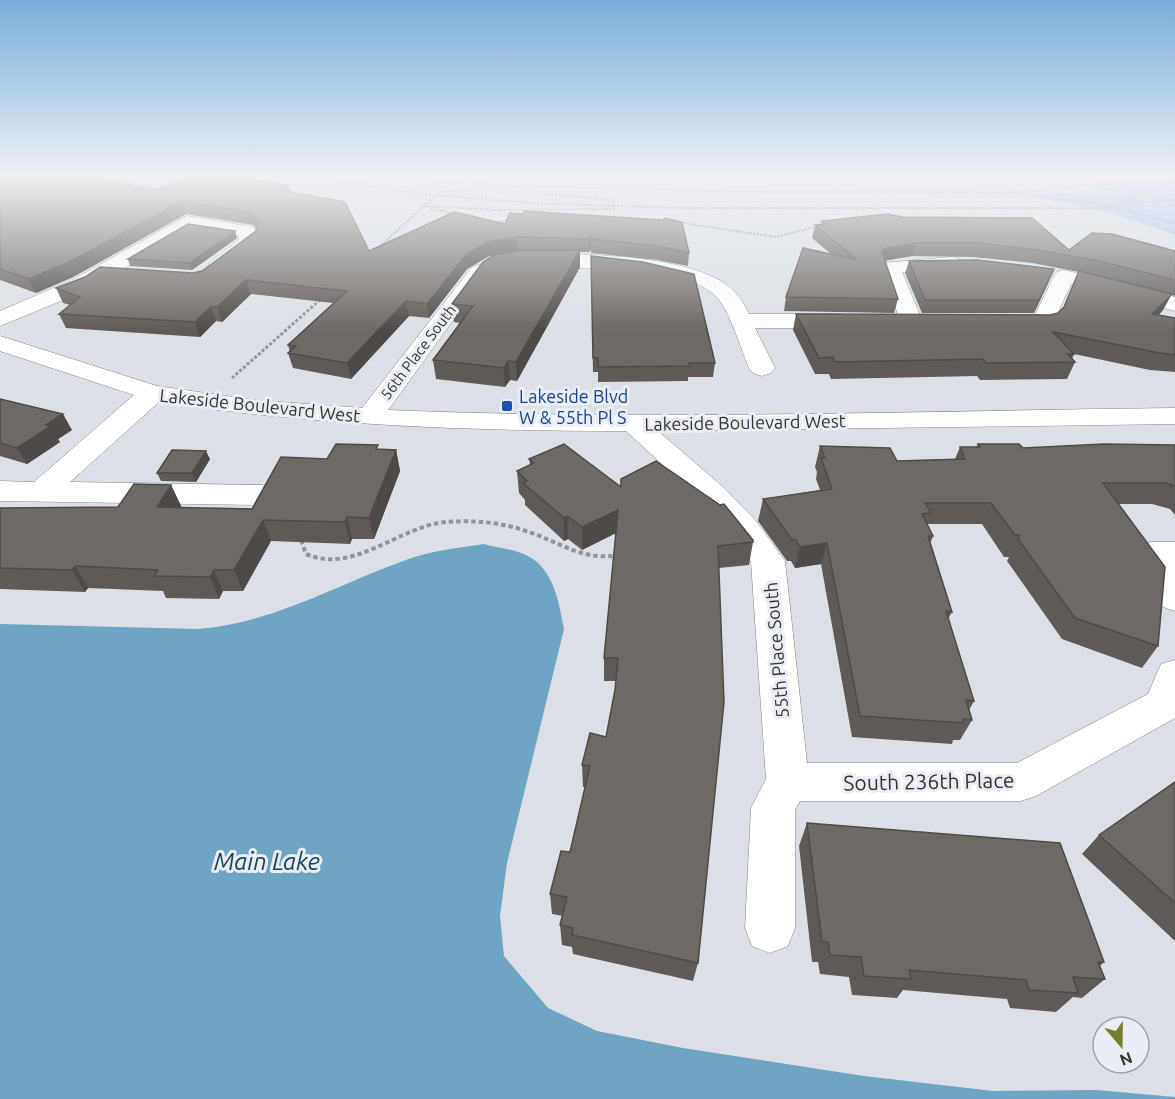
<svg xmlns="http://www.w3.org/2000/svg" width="1175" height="1099" viewBox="0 0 1175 1099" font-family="Ubuntu,sans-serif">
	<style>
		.green { fill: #acc0ee }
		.water { fill: #6ea4c4 }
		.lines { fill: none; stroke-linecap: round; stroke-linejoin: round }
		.minor-casing { stroke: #808389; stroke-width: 1 }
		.path-far2 { stroke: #929499; stroke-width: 2; stroke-dasharray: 2 1.5; stroke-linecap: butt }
		.path-far1 { stroke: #929499; stroke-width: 3; stroke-dasharray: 3 2; stroke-linecap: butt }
		.path { stroke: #929499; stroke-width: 4; stroke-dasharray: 4.5 3; stroke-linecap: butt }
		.minor { fill: #fff; fill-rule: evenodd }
		.wall { fill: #5f5a57 }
		.shaded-wall { fill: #4e4a47 }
		.building { fill: #6f6965; stroke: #4e4a47; stroke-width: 1.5 }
		.transit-dot { fill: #1a4fb4; stroke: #eaedf4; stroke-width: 2 }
		.labels { text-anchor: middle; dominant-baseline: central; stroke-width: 6; stroke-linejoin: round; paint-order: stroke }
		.far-street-label { font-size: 15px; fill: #333436; stroke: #eaedf4 }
		.transit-label { font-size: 18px; fill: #164399; stroke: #eaedf4; text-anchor: start }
		.street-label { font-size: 18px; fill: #333436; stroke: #eaedf4 }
		.near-street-label { font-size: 21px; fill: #333436; stroke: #eaedf4 }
		.near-water-label { font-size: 24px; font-style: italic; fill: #18455c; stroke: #eaedf4 }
	</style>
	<rect width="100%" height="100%" fill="#dce0e6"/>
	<path class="green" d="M1175 180V235L1108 212 1040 198V194Z"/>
	<path class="water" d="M484 544C497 548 514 549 526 555 554 568 559 603 564 629L507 863 500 916 504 956 548 1008 597 1031 683 1048 864 1076 993 1091 1097 1090 1175 1097V1099H0V624L198 629C273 623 334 586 403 561 429 551 457 548 484 544Z"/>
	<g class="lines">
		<g class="minor-casing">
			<path id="minor" d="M187 216 253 227 259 236 258 242C249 255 226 272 211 268L208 264 239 240V236L190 228 90 289 0 326V311L74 279Z
				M537 253C587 255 697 254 734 291 740 297 745 306 749 314H838L846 316 849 321 846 326 838 328H755L775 368 771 373 762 376 753 373 749 368C741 349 732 318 720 301 688 258 577 275 530 263L527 259 530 255Z
				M952 257 959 259 962 263 959 267 902 272 923 322 919 327H903L880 267 883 263Z
				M479 265 486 267 489 271 388 410C650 421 913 411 1175 408V424L658 431 723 487 756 521 785 561 807 763H1017L1148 694 1161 664 1175 660V718L1036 796 1021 801H800L795 810V928L788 946 770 953 752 946 745 928 751 808 766 779 751 562C717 512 671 473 626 431 469 431 314 425 159 402L70 482 262 485 273 488 277 495 273 502 262 505 0 501V481L34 482 134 395 0 351V336L157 386 254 400 362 408 472 267Z
				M1064 270 1175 297V311L1071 284 1051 327H999L995 322 999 317 1035 315 1054 276 1057 272Z
				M1151 542H1175V611L1163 607 1134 553 1139 545Z"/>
		</g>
		<path class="path-far2" d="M315 177 419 194 531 203 681 208H1104L1162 189 1175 180
			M389 177 502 186 776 192 1009 193 1175 178
			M1018 194 1095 203 1175 223
			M1128 203 1175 200
			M424 206 496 210 614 209 613 200 540 193 530 189
			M430 209 470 215 489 222
			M677 222 775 237 819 226
			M495 223 511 219
			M378 248 441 191 511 189"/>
		<path class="path-far1" d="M232 378 321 299"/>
		<path class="path" d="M301 540 306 554C354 575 399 526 446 522 471 520 499 522 523 530 557 540 582 562 619 555"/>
		<use href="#minor" class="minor"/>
	</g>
	<path class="wall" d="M0 177 156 190 290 192 369 251 505 224 510 213 689 253 688 266 657 260 591 253V249L589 252H580V267L517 381 510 380 505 387 436 379 433 360 460 323 454 322 452 304 494 255 489 256 467 269 429 318 409 316 351 379 293 368 288 353 290 352 288 345 333 303 251 294 222 322 216 321 200 337 66 328 59 314 70 305 63 303 56 288 193 273 202 271 256 231V228L253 225 186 214 73 277 36 293 0 280Z
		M822 221 1069 250 1175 251V296L1171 295 1163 310 1159 315 1175 318V372L1150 370 1074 354 1072 359 1075 362 1067 379 980 380 977 376 831 379 829 374H815L793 330 796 314 1050 315 1058 313 1064 307 1079 272 1032 263 973 257 912 256 884 261 898 299 894 313 784 311 786 297 831 254 812 238 815 225 821 224Z
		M235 231 237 238 192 270 130 266 128 259Z
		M591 256 715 363 713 377H688V381L598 382V372H593Z
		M909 261 1049 281 1034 313H922L905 273Z
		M0 399 72 430 58 439 60 442 27 464 0 456Z
		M978 444 1023 448 1175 445V515L1170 509 1152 504H1119L1158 646 1142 668 1062 639 1007 561 1009 557H1004L982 524H927L933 536 930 544 952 612 948 619 974 701 969 710 972 720 960 740H953L952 744 852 737 821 564 795 568 791 561H787L758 521 763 499 820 490 816 479 817 472 815 467 820 446 897 461 955 459 960 447H976Z
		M379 449 396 450 400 471 374 539H352L350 544 271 541 243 591H223L219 599 166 598 163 591 88 588 85 592 0 589V508L118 507 171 485 181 506 180 508 252 509 327 459Z
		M210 459 196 482 161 481 157 473Z
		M529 459 621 487 753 542 749 565 719 568 698 963 693 981 573 954 572 947 562 945 560 925 563 916 552 914 550 894 570 852 585 787H583L582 765 606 737 615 690 616 681H604V658L616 533 582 550 568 539 564 541 525 505V500L519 493 517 471 530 465Z
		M1175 782V941L1082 854 1099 835Z
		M807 823 1104 962 1100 966 1105 979 1082 998 1073 997 1056 1012 1010 1008 1007 999 903 990 897 998 852 995 849 977 820 974 818 962H812L799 846Z"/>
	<path class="shaded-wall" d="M288 185 291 198 280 190Z
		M182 201 186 214 73 277 36 293 29 279Z
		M235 231 237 238 192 270 190 263Z
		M591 235V249L589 252V239Z
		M517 237 518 251 489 256 467 269 429 318 427 304 466 255 487 242Z
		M916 243 912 256 882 261V252L886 248Z
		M580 250V267L517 381 516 362Z
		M1054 269 1049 281 1034 313 1039 300Z
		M246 280 251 294 222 322 217 307Z
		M1172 294 1163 310 1144 330 1152 314Z
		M406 301 409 316 351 379 347 363Z
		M211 307 216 321 200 337 195 322Z
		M508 361 510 380 505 387 504 368Z
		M63 414 72 430 58 439 60 442 27 464 17 448 46 425Z
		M396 450 400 471 374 539 369 518Z
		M206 451 210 459 196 482 192 473Z
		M171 485 181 506 167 528 157 507Z
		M618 510V532L582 550V527Z
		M567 516 568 539 564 541V518Z
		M347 517 352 539 350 544 345 522Z
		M263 520 271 541 243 591 234 570Z
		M827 543 821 564 795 568 800 547Z
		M75 566 88 588 85 592 72 570Z
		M214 570 223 591 219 599 210 577Z"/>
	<path class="building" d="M0 177H92L156 190 189 177H233L288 185 280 190 345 202 369 251 454 212 505 224 510 213 524 214V211L662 220 665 218 682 222 689 253 658 246 591 239V235L589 239 517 237 487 242 466 255 427 304 406 301 347 363 288 353 296 346 288 345 347 291 246 280 217 307H211L195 322 59 314 80 297 56 288 85 277 100 267 193 273 202 271 256 231 257 222 250 212 182 201 67 263 29 279 0 269Z
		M887 214 903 217 1032 218 1069 250 1092 233 1112 234 1175 251V280L1094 260 1037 250 978 243H916L886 248 882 252 898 299 786 297 803 248 857 260 815 225 825 224 822 221Z
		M188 224 235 231 190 263 128 259Z
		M521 250H580L516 362 508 361 504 368 433 360 473 306 452 304 483 262 494 255Z
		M591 256 643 262 694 274 715 363H689L690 366 598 367V358H593Z
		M977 260 1054 269 1039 300H925L909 261Z
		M1079 271 1172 294 1152 314 1175 318V355L1160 353 1053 332 1074 354H1068L1075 362 986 363 983 359 835 362 833 357 819 358 796 314 1050 315 1058 313 1064 307Z
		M0 399 63 414 46 425 51 426 17 448 0 443Z
		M336 444 378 445 376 449 396 450 369 518 347 517 345 522 263 520 234 570H214L210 577 155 576 158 570 75 566 72 570 0 568V508L118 507 134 484 171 485 157 507 252 509 281 457 327 459Z
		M564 444 621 487V479L656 461 720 505 724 504 753 540V542L718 546 724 702 698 963 572 935 573 928 560 925 567 897 550 894 561 851 570 852 590 766 582 765 590 733 606 737 615 690 618 658H604L618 510 582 527 567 516 564 518 523 483 527 481 517 471 534 463 529 459Z
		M978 444H1019L1023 448 1104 444 1175 445V486L1165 483H1103L1165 567 1158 646 1075 618 1018 539 1020 535H1015L991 503H925L931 513 922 514 933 536H928L952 612 946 611 974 701 966 700 972 720 963 719V723L860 716 827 543 800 547 796 540H792L763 499 832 489 821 458H825L820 446 890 448 897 461 965 459 960 447H980Z
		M172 450 206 451 192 473H157Z
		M1175 782V903L1099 835Z
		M807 823 1060 843 1104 962H1098L1105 979 1073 977 1078 993 1029 990 1026 980 909 970 911 979 864 976 861 957 830 955 828 942H822Z"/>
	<linearGradient id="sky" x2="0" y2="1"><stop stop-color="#77aeda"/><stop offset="0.53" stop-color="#eff1f4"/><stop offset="1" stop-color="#eff1f4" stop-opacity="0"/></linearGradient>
	<rect width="1175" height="331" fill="url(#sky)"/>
	<rect class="transit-dot" x="501" y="400" width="12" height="12" rx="3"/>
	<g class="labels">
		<g class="far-street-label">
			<text transform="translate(418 352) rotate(-53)">56th Place South</text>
		</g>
		<g class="transit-label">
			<text x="519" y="396">Lakeside Blvd<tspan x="519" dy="21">W &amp; 55th Pl S</tspan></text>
		</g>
		<g class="street-label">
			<text transform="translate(260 405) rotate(6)">Lakeside Boulevard West</text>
			<text transform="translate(745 422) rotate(-1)">Lakeside Boulevard West</text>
			<text transform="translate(776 650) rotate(-95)">55th Place South</text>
		</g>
		<g class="near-street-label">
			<text transform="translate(929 781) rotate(-1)">South 236th Place</text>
		</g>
		<g class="near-water-label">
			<text x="267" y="861">Main Lake</text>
		</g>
	</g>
	<g transform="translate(1121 1045) rotate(160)"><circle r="28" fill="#eaedf4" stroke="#a1a3a8" stroke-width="1.5"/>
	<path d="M0-4.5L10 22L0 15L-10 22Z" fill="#72802d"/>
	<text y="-9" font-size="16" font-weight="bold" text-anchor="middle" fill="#333436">N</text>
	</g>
</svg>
